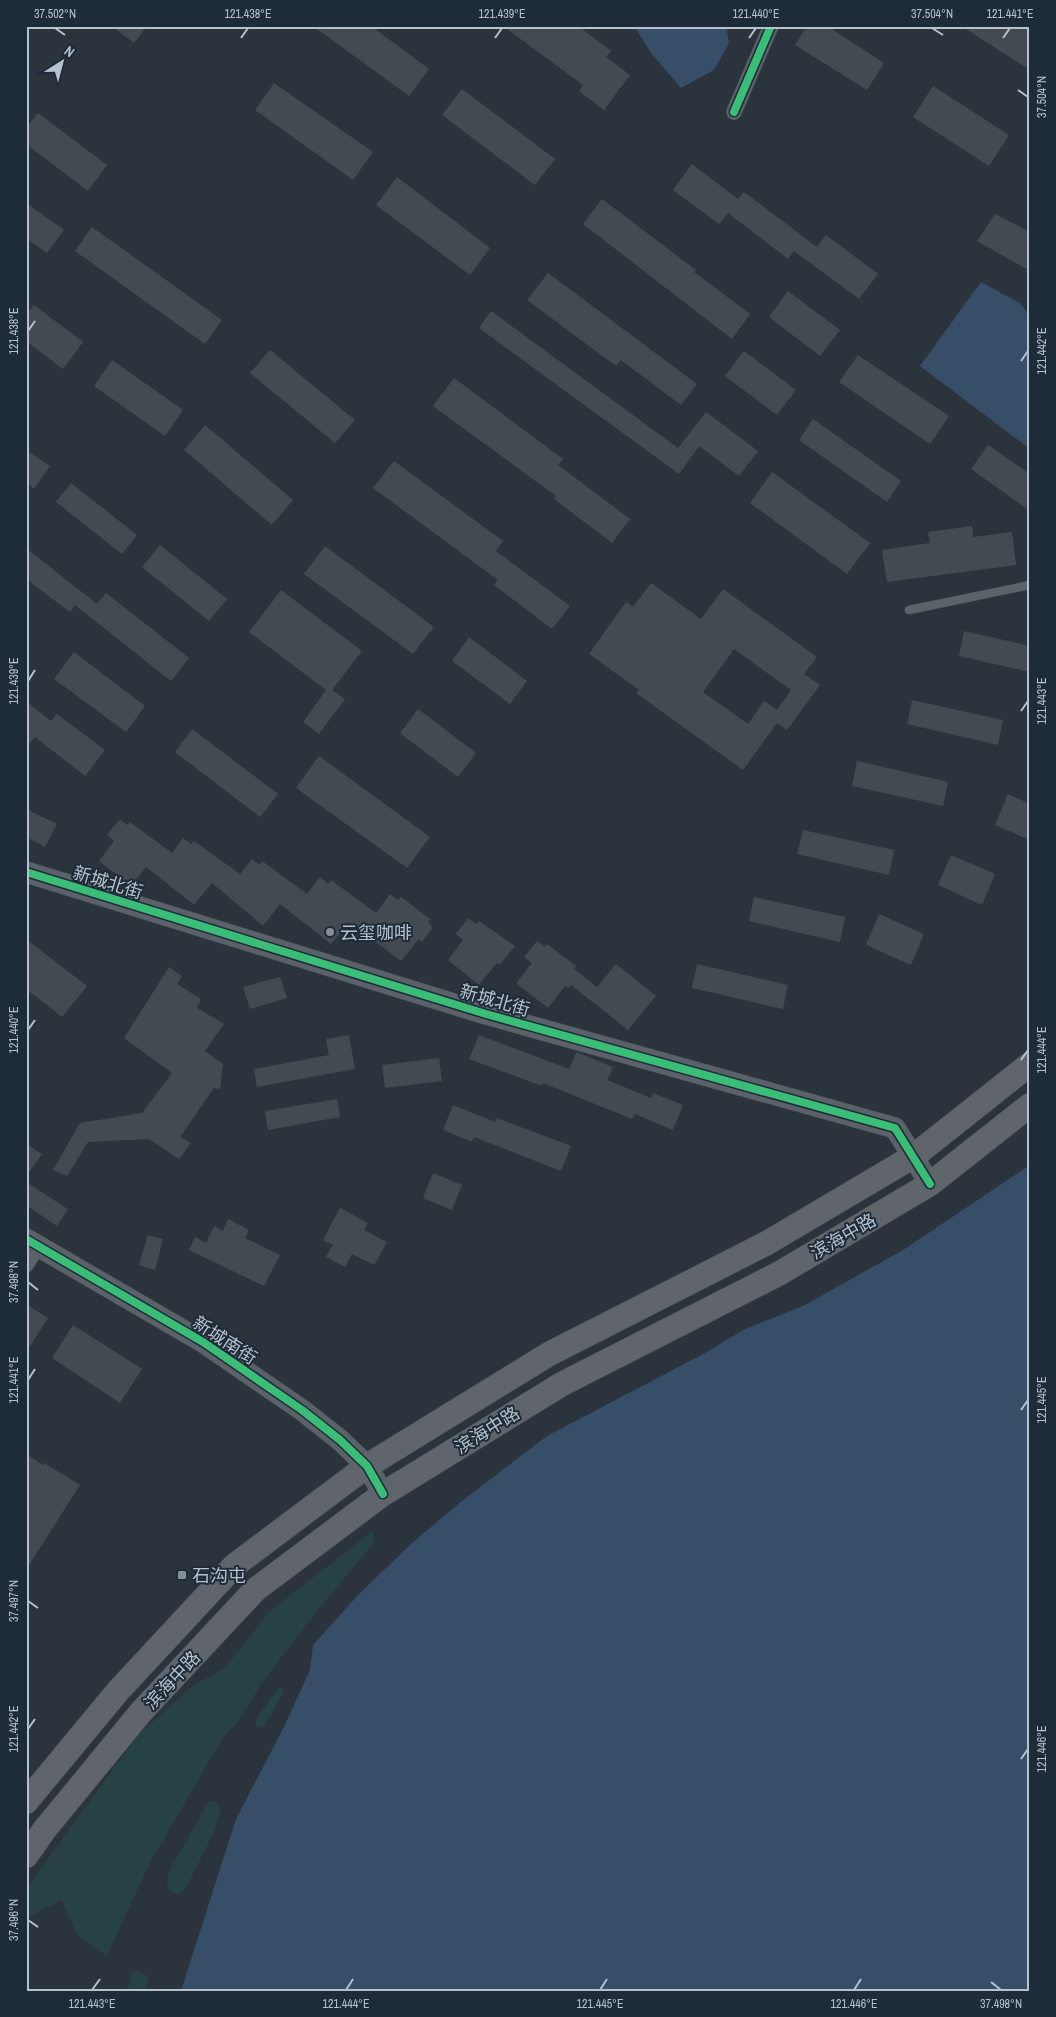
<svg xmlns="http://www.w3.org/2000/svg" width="1056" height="2017" viewBox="0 0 1056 2017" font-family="'Archivo Narrow','Noto Sans SC',sans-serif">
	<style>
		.green { fill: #274244 }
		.water { fill: #364e68 }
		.building { fill: #434a52; fill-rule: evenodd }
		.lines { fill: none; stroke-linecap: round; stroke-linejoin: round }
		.lane-casing { stroke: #4a5057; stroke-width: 9 }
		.street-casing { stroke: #4a5057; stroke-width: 16 }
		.secondary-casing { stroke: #4a5057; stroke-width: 22 }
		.primary-casing { stroke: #4a5159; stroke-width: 25 }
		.lane { stroke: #5c626a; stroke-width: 8 }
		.street { stroke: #5c626a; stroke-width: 15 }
		.secondary { stroke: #5b6168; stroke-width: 21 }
		.primary { stroke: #5f656b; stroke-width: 24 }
		.cycleway-casing { stroke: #1e2b39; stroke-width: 11 }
		.cycleway { stroke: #3abd76; stroke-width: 8 }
		.ticks { fill: none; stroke: #b6c1cd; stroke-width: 2 }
		.poi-dot { fill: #85909b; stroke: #1e2b39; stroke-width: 2 }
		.labels { text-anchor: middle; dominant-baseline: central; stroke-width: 4; stroke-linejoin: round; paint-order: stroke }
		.street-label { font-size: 18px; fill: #b6c1cd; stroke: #1e2b39 }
		.poi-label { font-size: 18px; fill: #b6c1cd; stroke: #1e2b39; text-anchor: start }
		.neatline { fill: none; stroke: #b6c1cd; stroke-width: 2 }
		.ticks-label { font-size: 12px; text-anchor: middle; fill: #b6c1cd }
	</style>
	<rect width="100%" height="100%" fill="#2b343d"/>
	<path class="green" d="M373 1531 374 1543 316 1612 261 1684 241 1718 224 1736 152 1859 107 1955 78 1937 62 1900 26 1918V1889L138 1735 193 1686 226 1667 269 1612Z
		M280 1685 284 1693 264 1726 260 1728 257 1727 255 1723 259 1715Z
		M209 1801H215L221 1810 214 1832 185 1890 179 1894C165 1892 166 1882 169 1871Z
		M138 1970 148 1977 146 1991H127L132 1973Z"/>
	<path class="water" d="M634 26H726L729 43 714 70 681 88 652 54Z
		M981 282 1020 303 1030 317V449L920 366Z
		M1030 1165V1991H181L236 1819 284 1727 310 1670 313 1645 358 1595 411 1544 462 1501 547 1436 705 1353 745 1329 803 1306 903 1250Z"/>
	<path class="building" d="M112 26H147L134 43Z
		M313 26H371L429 69 409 96Z
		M503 26H578L611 51 606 57 630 75 604 110 579 91 583 85Z
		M807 26H827L884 63 867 90 795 45Z
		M961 26H1030V70Z
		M274 83 373 152 353 180 255 110Z
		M933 86 1009 135 989 166 913 117Z
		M462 89 555 159 535 185 442 115Z
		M38 113 107 165 88 191 26 144V128Z
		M692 164 738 199 744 192 817 247 826 235 878 274 859 299 794 251 788 259 728 213 719 224 673 190Z
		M397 177 490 248 470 275 376 205Z
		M602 199 696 270 694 272 750 314 732 339 583 224Z
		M26 203 64 230 47 253 26 238Z
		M995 214 1030 232V271L977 241Z
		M92 227 222 320 205 344 75 251Z
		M548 273 697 384 681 405 621 360 616 366 527 300Z
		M788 291 840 330 820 356 769 317Z
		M34 305 83 342 63 369 26 341V315Z
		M491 311 678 448 706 412 758 451 739 476 699 446 679 474 479 328Z
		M270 350 355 420 335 443 250 373Z
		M744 351 796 390 777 415 725 376Z
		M858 355 949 416 930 444 839 382Z
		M112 360 183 410 165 436 94 386Z
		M454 378 563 459 558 465 630 519 612 543 554 499 556 496 433 406Z
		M813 419 901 481 887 502 799 440Z
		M205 425 293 500 272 525 184 450Z
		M988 445 1030 474V511L971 469Z
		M26 450 50 466 34 489 26 483Z
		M394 461 503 541 496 551 570 606 552 629 494 585 498 580 373 488Z
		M772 472 870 543 847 574 750 503Z
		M71 483 137 535 122 554 56 502Z
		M972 526 973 537 1012 532 1016 565 887 582 882 550 930 543 928 532Z
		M160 545 227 599 209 621 142 567Z
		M325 546 434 627 413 654 304 574Z
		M26 548 97 604 106 593 189 658 171 681 75 605 70 612 26 579Z
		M651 583 701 619 723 589 817 657 804 674 820 685 787 730 777 723 743 770 636 693 639 690 589 654 626 602 633 607ZM734 649 791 690 777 710 764 701 748 724 703 692Z
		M281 590 362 651 332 690 345 699 319 734 303 722 326 690 249 632Z
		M964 631 1030 646V672L959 656Z
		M469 637 527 681 510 704 452 661Z
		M74 652 145 706 126 732 54 679Z
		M912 700 1003 720 998 745 907 724Z
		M26 701 51 721 57 714 105 750 85 776 35 737 26 748Z
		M418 709 476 753 458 777 400 733Z
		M192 729 278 794 260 817 175 752Z
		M319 756 430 837 407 868 296 788Z
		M857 761 948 782 943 806 852 786Z
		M1008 794 1030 804V840L995 825Z
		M26 809 57 824 45 847 26 837Z
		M120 819 127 825 130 822 172 853 183 838 191 844 194 841 240 874 252 859 260 865 262 861 307 894 320 877 328 884 331 880 376 913 390 894 398 900 401 897 430 919 428 922 433 927 422 942 419 939 401 961 349 922 331 944 280 904 263 926 212 883 194 905 146 867 131 886 99 861 114 841 107 835Z
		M803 830 894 850 889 875 797 854Z
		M951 855 995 874 982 905 938 885Z
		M754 897 845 917 840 942 749 921Z
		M879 914 924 934 911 965 866 945Z
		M468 918 476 924 479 921 515 946 500 965 497 963 479 985 448 960 463 940 456 934Z
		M26 939 87 986 62 1017 26 989Z
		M537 941 545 947 547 944 576 966 574 969 597 987 616 964 656 996 628 1030 571 985 569 988 565 986 548 1008 516 983 532 963 524 957Z
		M697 964 788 985 783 1009 692 988Z
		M169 967 182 976 177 984 201 999 197 1008 224 1024 205 1051 223 1064 220 1089 214 1088 180 1137 191 1143 179 1159 149 1139 88 1142 67 1176 53 1170 80 1123 142 1113 172 1073 124 1038Z
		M280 977 287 998 250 1009 243 987Z
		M349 1035 355 1069 257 1087 254 1069 329 1055 326 1039Z
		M479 1035 569 1069 576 1052 613 1067 607 1080 651 1098 653 1093 683 1105 673 1130 635 1114 632 1119 543 1083 542 1086 469 1059Z
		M439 1058 442 1081 385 1088 382 1065Z
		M337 1099 340 1117 268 1130 265 1111Z
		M453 1105 495 1122 497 1118 571 1146 561 1171 474 1137 472 1142 443 1130Z
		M26 1144 42 1154 26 1177Z
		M433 1173 462 1185 452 1210 423 1198Z
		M26 1182 68 1209 57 1226 26 1205Z
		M340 1208 368 1223 364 1230 387 1242 374 1265 352 1254 345 1267 326 1257 333 1245 323 1240Z
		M228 1219 249 1230 245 1238 280 1255 264 1286 189 1250 195 1237 206 1243 214 1226 223 1231Z
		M148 1235 163 1239 155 1270 139 1265Z
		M26 1304 48 1318 26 1352Z
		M73 1325 142 1369 120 1403 52 1358Z
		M26 1454 43 1465 44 1463 80 1485 26 1570Z"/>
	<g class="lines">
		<g class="lane-casing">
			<path id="lane" d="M909 610 1030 585"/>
		</g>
		<g class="street-casing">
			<path id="street" d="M734 112 771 26
				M26 1265 38 1246"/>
		</g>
		<g class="secondary-casing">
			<path id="secondary" d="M26 872 486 1014 895 1128 930 1184
				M26 1239 203 1342 302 1410 340 1440 367 1466 383 1494"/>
		</g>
		<g class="primary-casing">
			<path id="primary" d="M26 1802 118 1691 235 1565 367 1466 549 1354 767 1243 914 1156 1030 1064
				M26 1856 45 1829 141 1712 255 1590 383 1494 562 1384 780 1273 930 1184 1030 1105"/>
		</g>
		<use href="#lane" class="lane"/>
		<use href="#street" class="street"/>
		<use href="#secondary" class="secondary"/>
		<use href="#primary" class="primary"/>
		<g class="cycleway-casing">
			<path id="cycleway" d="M734 112 771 26
				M26 872 486 1014 895 1128 930 1184
				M26 1239 203 1342 302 1410 340 1440 367 1466 383 1494"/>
		</g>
		<use href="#cycleway" class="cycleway"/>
	</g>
	<path class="ticks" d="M55 28 65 35M932 28 943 35M241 38 248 28M495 38 502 28M749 38 756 28M1003 38 1010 28M1018 90 1028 97M28 331 35 321M1021 361 1028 351M28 681 35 670M1021 711 1028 701M28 1030 35 1020M1021 1060 1028 1050M28 1282 38 1290M28 1380 35 1369M1021 1410 1028 1400M28 1601 38 1608M28 1729 35 1719M1021 1759 1028 1749M28 1920 38 1927M991 1982 1001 1990M92 1990 100 1979M346 1990 353 1979M600 1990 607 1979M854 1990 861 1979"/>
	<g class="poi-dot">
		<circle cx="330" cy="932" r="5"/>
		<rect x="177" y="1570" width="10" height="10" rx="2.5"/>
	</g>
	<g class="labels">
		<g class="street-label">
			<text transform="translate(108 882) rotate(17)">新城北街</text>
			<text transform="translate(495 1000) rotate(16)">新城北街</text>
			<text transform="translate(843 1236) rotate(-30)">滨海中路</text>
			<text transform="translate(225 1340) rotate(33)">新城南街</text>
			<text transform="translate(487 1430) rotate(-32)">滨海中路</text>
			<text transform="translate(172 1680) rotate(-47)">滨海中路</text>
		</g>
		<g class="poi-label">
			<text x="340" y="932">云玺咖啡</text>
			<text x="192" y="1575">石沟屯</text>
		</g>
	</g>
	<rect width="1056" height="2017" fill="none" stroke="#1e2b39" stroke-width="55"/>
	<g transform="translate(62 62) rotate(36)" stroke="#1e2b39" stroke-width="4" paint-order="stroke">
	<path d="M0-4L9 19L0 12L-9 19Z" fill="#b6c1cd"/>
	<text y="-8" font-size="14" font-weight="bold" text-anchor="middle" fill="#b6c1cd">N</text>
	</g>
	<rect x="28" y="28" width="1000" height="1962" class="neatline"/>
	<g class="ticks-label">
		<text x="55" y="18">37.502°N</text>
		<text x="248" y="18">121.438°E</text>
		<text x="502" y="18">121.439°E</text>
		<text x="756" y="18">121.440°E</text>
		<text x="932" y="18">37.504°N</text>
		<text x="1010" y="18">121.441°E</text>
		<text transform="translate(1042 97) rotate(-90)" y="4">37.504°N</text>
		<text transform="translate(14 331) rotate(-90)" y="4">121.438°E</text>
		<text transform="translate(1042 351) rotate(-90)" y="4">121.442°E</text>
		<text transform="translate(14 681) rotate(-90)" y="4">121.439°E</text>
		<text transform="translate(1042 701) rotate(-90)" y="4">121.443°E</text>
		<text transform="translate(14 1030) rotate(-90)" y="4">121.440°E</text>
		<text transform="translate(1042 1050) rotate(-90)" y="4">121.444°E</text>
		<text transform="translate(14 1282) rotate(-90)" y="4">37.498°N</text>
		<text transform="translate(14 1380) rotate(-90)" y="4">121.441°E</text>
		<text transform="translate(1042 1400) rotate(-90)" y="4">121.445°E</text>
		<text transform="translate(14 1601) rotate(-90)" y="4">37.497°N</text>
		<text transform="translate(14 1729) rotate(-90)" y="4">121.442°E</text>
		<text transform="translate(1042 1749) rotate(-90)" y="4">121.446°E</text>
		<text transform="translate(14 1920) rotate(-90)" y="4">37.496°N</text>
		<text x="92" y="2008">121.443°E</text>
		<text x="346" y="2008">121.444°E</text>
		<text x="600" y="2008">121.445°E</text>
		<text x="854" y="2008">121.446°E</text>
		<text x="1001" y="2008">37.498°N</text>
	</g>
</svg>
